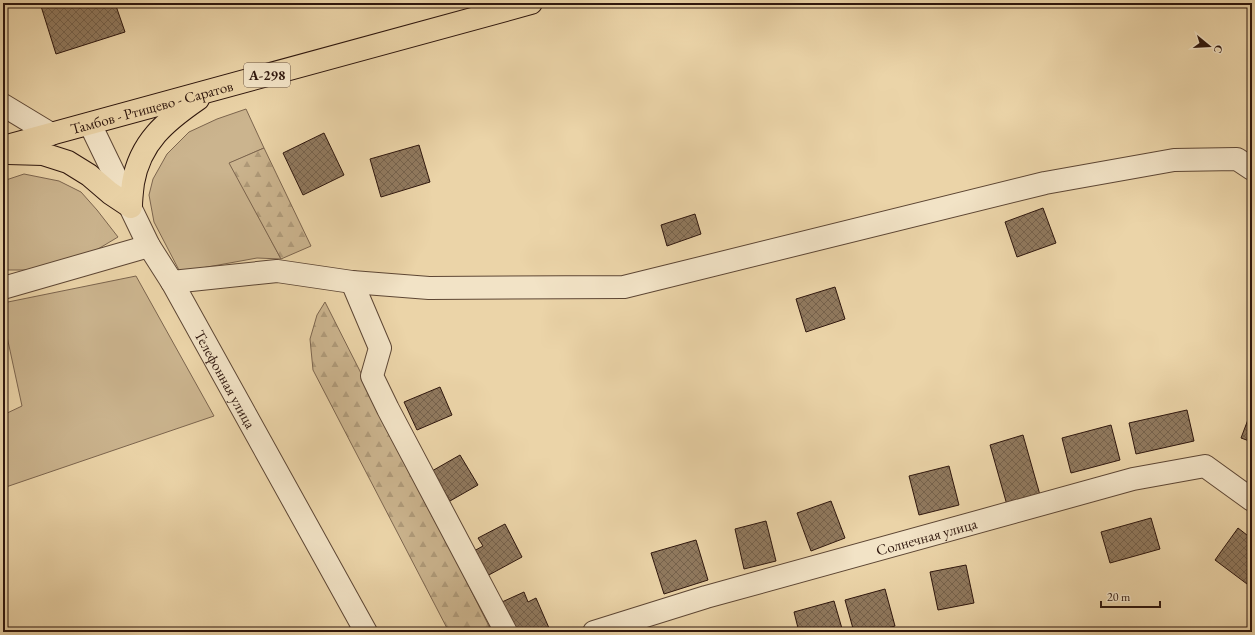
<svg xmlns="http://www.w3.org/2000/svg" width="1255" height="635" viewBox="0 0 1255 635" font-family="'EB Garamond',serif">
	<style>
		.grass { fill: #cbb48e; stroke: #7c654e }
		.forest { fill: url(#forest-firs); stroke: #7c654e }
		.building { fill: url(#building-cross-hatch); stroke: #2e160d }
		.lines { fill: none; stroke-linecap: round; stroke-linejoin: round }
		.minor-casing { stroke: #5d4634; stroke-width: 24 }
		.major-casing { stroke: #2e160d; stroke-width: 24 }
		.minor { stroke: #f2e3c6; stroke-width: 22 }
		.major { stroke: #ebd4a8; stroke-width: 22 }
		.labels { text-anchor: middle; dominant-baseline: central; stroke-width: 3.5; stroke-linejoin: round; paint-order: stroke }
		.shield { fill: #f2e3c6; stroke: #695444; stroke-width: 1 }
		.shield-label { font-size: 14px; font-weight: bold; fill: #2e160d }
		.street-label { font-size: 15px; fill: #2e160d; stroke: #f2e3c6 }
	</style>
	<defs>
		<pattern id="forest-firs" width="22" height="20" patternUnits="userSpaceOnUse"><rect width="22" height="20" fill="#cbb48e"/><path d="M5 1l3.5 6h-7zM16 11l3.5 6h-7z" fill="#af9a79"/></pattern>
		<pattern id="building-cross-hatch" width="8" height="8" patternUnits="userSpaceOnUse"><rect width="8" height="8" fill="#90795e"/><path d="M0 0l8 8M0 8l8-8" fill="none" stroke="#76624c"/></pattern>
	</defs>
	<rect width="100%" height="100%" fill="#ebd4a8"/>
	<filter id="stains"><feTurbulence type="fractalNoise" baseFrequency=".005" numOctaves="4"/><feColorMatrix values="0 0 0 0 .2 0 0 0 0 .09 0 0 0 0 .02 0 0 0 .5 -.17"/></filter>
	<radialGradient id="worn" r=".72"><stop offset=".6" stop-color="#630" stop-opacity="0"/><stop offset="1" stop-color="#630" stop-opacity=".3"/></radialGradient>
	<path class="grass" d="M246 109 264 148 230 163 281 259 257 258 180 272 154 222 149 195 153 179 167 154 189 132 217 119Z
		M24 174 59 181 81 192 97 210 118 237 93 252 38 270H7L3 268V181Z
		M136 276 214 416 3 488V415L22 406 3 318V303Z"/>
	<path class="forest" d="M264 148 311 246 281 259 229 163Z
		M325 302 492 632H449L313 370 310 339 317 315Z"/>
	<path class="building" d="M40 3H115L125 32 56 54Z
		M324 133 344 175 303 195 283 153Z
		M419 145 430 182 381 197 370 159Z
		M1043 208 1056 243 1017 257 1005 222Z
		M695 214 701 234 667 246 661 225Z
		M835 287 845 319 806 332 796 299Z
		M440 387 452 415 417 430 404 402Z
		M1252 409V442L1241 438Z
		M1187 410 1194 441 1136 454 1129 423Z
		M1111 425 1120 460 1071 473 1062 438Z
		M1023 435 1040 495 1007 505 990 445Z
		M460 455 478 485 450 501 432 471Z
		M949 466 959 505 919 515 909 476Z
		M831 501 845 538 811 551 797 513Z
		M1151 518 1160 549 1110 563 1101 532Z
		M766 521 776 561 744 569 735 529Z
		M505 524 522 557 487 576 474 551 483 546 478 538Z
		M1238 528 1252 539V577L1247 584 1215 560Z
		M696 540 708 580 664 594 651 553Z
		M966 565 974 603 938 610 930 572Z
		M885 589 895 626 873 632H854L845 600Z
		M524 592 528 602 536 598 549 628 540 632H516L502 602Z
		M834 601 843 632H799L794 612Z"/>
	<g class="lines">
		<g class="minor-casing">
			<g id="minor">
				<path d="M3 105 51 134"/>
				<path id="s1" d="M90 124 149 246 172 282 366 632"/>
				<path d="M172 282 277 271 352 282 429 288 624 287 1045 183 1174 160 1237 159 1252 169"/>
				<path d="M352 282 380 348 372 376 388 409 506 632"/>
				<path d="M3 288 149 246"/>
				<path id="s2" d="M594 632 706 597 1133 479 1205 466 1252 500"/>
			</g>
		</g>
		<g class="major-casing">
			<g id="major">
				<path id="s3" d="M3 147 531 3"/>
				<path d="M8 153 43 154 68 162 89 175 110 193 131 207C131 199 132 191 133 183 140 142 166 121 198 99"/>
			</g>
		</g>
		<use href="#minor" class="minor"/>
		<use href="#major" class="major"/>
	</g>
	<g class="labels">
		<rect class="shield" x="244" y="63" width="46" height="24" rx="3"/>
		<g class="shield-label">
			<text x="267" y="75">А-298</text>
		</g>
		<g class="street-label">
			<text stroke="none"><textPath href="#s3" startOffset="154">Тамбов - Ртищево - Саратов</textPath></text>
			<text stroke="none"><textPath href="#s1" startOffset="289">Телефонная улица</textPath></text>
			<text stroke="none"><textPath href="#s2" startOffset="346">Солнечная улица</textPath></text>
		</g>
	</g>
	<rect width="1255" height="635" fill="none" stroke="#ebd4a8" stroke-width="16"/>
	<rect x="4" y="4" width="1247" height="627" fill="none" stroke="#2e160d" stroke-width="2"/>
	<rect x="8" y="8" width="1239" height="619" fill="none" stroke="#2e160d"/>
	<g transform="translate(1209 46) rotate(108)" stroke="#f2e3c6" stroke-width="3" paint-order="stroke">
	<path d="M0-3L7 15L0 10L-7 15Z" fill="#2e160d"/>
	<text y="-6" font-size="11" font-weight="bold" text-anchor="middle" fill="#2e160d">С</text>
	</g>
	<path d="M1101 601v6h59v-6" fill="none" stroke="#2e160d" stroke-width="2"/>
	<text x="1107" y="601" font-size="12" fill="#2e160d" stroke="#f2e3c6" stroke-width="3" paint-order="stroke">20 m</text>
	<rect width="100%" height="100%" filter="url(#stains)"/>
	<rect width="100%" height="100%" fill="url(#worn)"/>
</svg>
